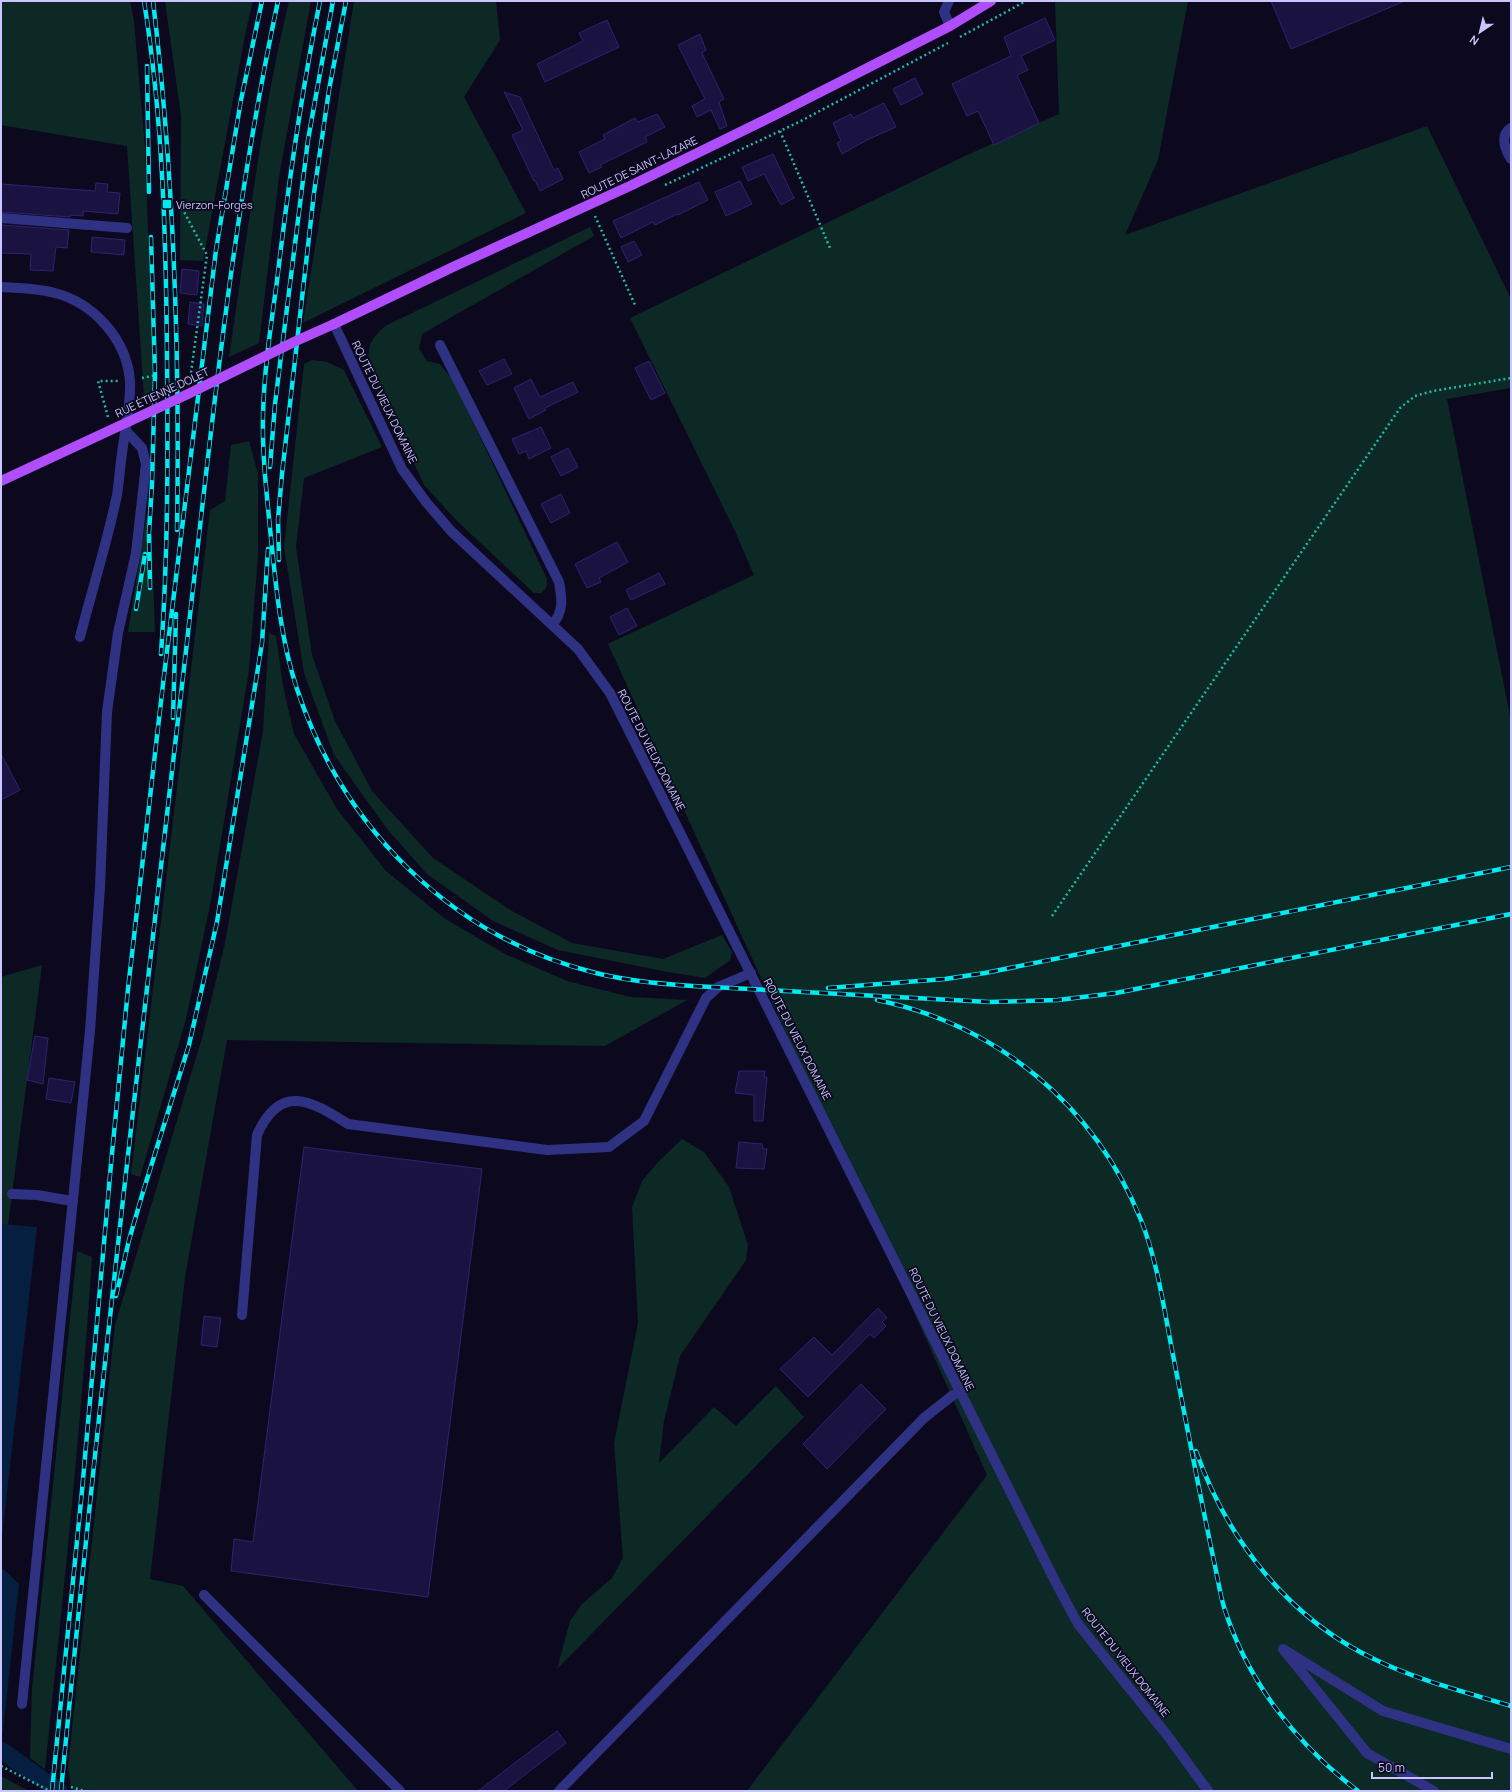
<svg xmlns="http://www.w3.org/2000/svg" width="1512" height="1792" viewBox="0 0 1512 1792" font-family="Manrope,sans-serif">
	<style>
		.green { fill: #0c2926 }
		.water { fill: #051f41 }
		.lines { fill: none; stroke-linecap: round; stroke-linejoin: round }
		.canal { stroke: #051f41; stroke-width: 17 }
		.building { fill: #1a1341; stroke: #2d2370 }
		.path { stroke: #1fbaa6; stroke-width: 2.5; stroke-dasharray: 2 3; stroke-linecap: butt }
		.minor { stroke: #2f3283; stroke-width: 10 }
		.major { stroke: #b04dff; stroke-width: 10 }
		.rail-casing { stroke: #00eaf1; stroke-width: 4.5 }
		.rail { stroke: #0c091e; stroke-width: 3; stroke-dasharray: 9; stroke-linecap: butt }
		.major-bridge { stroke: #b04dff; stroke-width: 10 }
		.poi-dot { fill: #00eaf1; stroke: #0c091e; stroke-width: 1.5 }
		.labels { text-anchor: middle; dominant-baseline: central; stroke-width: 3.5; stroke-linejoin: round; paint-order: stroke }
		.street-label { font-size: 11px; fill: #c9c6ff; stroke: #0c091e }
		.poi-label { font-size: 11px; fill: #c9c6ff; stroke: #0c091e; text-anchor: start }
	</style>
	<rect width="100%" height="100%" fill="#0c091e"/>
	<path class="green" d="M1 1H130L134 21 145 148 154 392 144 397 127 146 1 125Z
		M165 1H253L246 30 203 261 180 260 181 116Z
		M289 1H311L279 177 259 343 229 357C247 238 261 118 289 1Z
		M354 1H496L500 40 464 97 526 213 303 323Z
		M1055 1H1188L1158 160 1125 235 1427 126 1511 299V388L1447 399 1511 721V1791H747L987 1475 909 1301 608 644 754 575 734 529 630 318 965 156 1059 114Z
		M590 227 594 236 422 334 419 349 427 361 440 364 453 380 547 579V586L542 593H534L456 520 424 485 370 368C366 347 370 340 385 326Z
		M312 360 327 362 344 370 382 447 304 478 296 547 312 655 335 721 372 791 433 858 512 911 572 943 663 959 722 935 732 952 730 960 705 978 668 972 558 950 493 921 427 874 388 830 334 755 304 673 284 547 304 364Z
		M249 441 258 474V555L249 670 211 900 186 1019 140 1177 131 1174 210 510 225 501 231 445Z
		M150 495 155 632H128Z
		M269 633 276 636 283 686 294 734 337 809 386 871 444 918 505 954 567 981 631 997 687 1000 605 1046 227 1040 185 1277 150 1579 183 1586 358 1791H75L71 1787 68 1767 115 1325 202 1038 225 943 263 731Z
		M42 965 8 1225 1 1224V977Z
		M682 1139 704 1152 729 1187 748 1245 746 1260 680 1356 664 1421 659 1463 714 1407 736 1426 776 1386 804 1417 557 1669 570 1621 582 1604 612 1578 623 1558 614 1443 638 1323 632 1207 642 1181 658 1162Z
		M77 1251 92 1257C81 1428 63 1598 45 1769L30 1758 32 1689Z
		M1 1776 27 1790 30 1791H1Z"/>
	<path class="water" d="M1 1224 37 1227 1 1546Z
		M1 1567 19 1584 1 1749Z"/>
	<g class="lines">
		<path class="canal" d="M1 1750 59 1791"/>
	</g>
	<path class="building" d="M1271 1H1405L1291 49Z
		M1045 18 1055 40 1021 56 1028 70 1017 75 1039 123 994 145 978 111 967 116 952 84 1011 56 1004 37Z
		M607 20 619 47 545 82 537 64 583 41 579 33Z
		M700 34 706 50 702 53 724 99 719 102 727 126 720 129 711 110 697 117 692 106 705 99 678 45Z
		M915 78 923 94 901 105 893 89Z
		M504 92 520 97 554 170 558 168 563 179 540 191 535 180 534 181 512 135 523 130Z
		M884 103 896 127 867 140 842 154 837 143 841 141 833 123 851 114 853 118Z
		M657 114 665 127 645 137 647 142 600 165 602 167 589 173 579 152 605 139 603 135 635 118 638 122Z
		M773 154 794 198 781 205 764 174 748 181 742 167Z
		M740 181 752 204 726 216 715 192Z
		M699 182 708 200 678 215 677 214 655 225 653 222 621 238 613 221Z
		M96 183 108 184 107 192 120 193 118 214 83 211V216L70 215V217L1 212V184L95 191Z
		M1 225 69 230 67 248 56 247 53 271 30 270 31 254 1 253Z
		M92 237 125 240 124 255 91 252Z
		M634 241 642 255 628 262 621 247Z
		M182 269 199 271 197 295 180 293Z
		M190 302 204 304 202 326 188 324Z
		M504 359 512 374 487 385 479 371Z
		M649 361 665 393 651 400 635 368Z
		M531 379 540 397 573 382 578 392 545 408 546 410 529 419 514 388Z
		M541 427 551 448 529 459 526 451 519 454 512 439Z
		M568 448 578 467 561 476 551 457Z
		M561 494 570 513 551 523 541 504Z
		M617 542 628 562 599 578 601 582 587 588 575 564Z
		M659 573 665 584 631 600 626 590Z
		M627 608 637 626 619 635 610 617Z
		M1 754 20 790 1 800Z
		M35 1036 48 1038 43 1084 27 1080Z
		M739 1071H765L764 1077H767L763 1121H754V1095L735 1093Z
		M49 1078 75 1082 71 1103 46 1099Z
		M739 1142 762 1144 763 1149H767L764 1169 736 1168Z
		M304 1147 482 1169 428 1597 231 1571 234 1539 253 1542Z
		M878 1308 887 1318 882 1322 886 1326 874 1338 870 1334 808 1397 780 1369 814 1337 832 1355Z
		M204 1316 221 1318 217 1347 201 1345Z
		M861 1384 886 1409 827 1469 803 1444Z
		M557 1731 566 1743 504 1791H478Z"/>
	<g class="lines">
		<path class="path" d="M960 37 1026 1
			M780 131 830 248
			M665 185 797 123 948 43
			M182 208 207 255 190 380
			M595 216 635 305
			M142 378 157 375
			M108 417 98 381H118
			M1052 916 1400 408 1415 396 1433 391 1511 378
			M1 1766 50 1791
			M71 1787 84 1791"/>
		<path class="minor" d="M949 1 944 12 950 26
			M1511 128C1499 136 1505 149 1511 159
			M1 218 127 228
			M1 287C19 288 38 288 55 293 94 303 127 340 130 381 131 404 125 430 122 453 120 467 119 482 117 495 107 543 92 590 80 637
			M334 324 402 469 426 502 451 531 578 649 610 693 1056 1583 1078 1624 1167 1735 1208 1791
			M440 345 559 582C562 598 564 612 552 625
			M12 1194 37 1195 72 1201
			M242 1315 257 1135C280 1083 310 1100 348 1124L547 1150 609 1147 644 1121 706 998 718 987 751 973
			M204 1595 400 1791
			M22 1704 90 1031 100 887 107 712 118 633 136 553 146 464 142 448 125 430
			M559 1791 924 1418 953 1395 960 1392
			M1434 1791 1367 1753 1283 1649 1383 1711 1511 1749"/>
		<path class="major" d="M334 324 455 266 632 185 773 116 950 26 991 1"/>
		<g class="rail-casing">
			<path id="rail" d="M144 1C163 119 166 239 167 358 168 457 168 556 161 654
				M153 1C174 176 180 353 177 530
				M320 1C301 94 288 187 277 281 271 325 264 370 263 415 262 456 267 497 271 538 276 588 281 641 297 689 343 828 452 938 596 973 628 981 660 984 693 986L989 1002 1058 1000 1116 993 1511 914
				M147 66 149 192
				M270 467 275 404 308 140 333 1
				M279 560 278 519 282 474 314 193 329 90 346 1
				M150 588 149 533 152 483 155 375 151 237
				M136 609 145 554
				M173 718 176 614
				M828 988 945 979 985 973 1511 867
				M877 1000C998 1025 1094 1105 1141 1220 1158 1263 1164 1310 1173 1355 1187 1426 1200 1496 1215 1566 1218 1580 1220 1594 1224 1607 1247 1681 1297 1745 1358 1791
				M116 1296 129 1240 143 1192 189 1045 217 922 262 643 268 549
				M1196 1451C1227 1539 1288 1618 1374 1659 1417 1680 1465 1692 1511 1706
				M52 1791 82 1491 111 1164 128 989 163 684 216 250 241 100 262 1
				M61 1791C95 1436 136 1082 177 728 206 485 227 240 278 1"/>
		</g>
		<use href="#rail" class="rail"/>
		<path class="major-bridge" d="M1 481 188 394 296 341 334 324"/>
	</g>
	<rect class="poi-dot" x="162" y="199" width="10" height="10" rx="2"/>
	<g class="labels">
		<g class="street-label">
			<text transform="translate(639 167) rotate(-26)">ROUTE DE SAINT-LAZARE</text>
			<text transform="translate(162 392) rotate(-25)">RUE ÉTIENNE DOLET</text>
			<text transform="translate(385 402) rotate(64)">ROUTE DU VIEUX DOMAINE</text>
			<text transform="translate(652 750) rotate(63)">ROUTE DU VIEUX DOMAINE</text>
			<text transform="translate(798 1039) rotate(63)">ROUTE DU VIEUX DOMAINE</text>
			<text transform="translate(942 1329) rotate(64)">ROUTE DU VIEUX DOMAINE</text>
			<text transform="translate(1126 1662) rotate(52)">ROUTE DU VIEUX DOMAINE</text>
		</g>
		<g class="poi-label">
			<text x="176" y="204">Vierzon-Forges</text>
		</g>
	</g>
	<rect width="1512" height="1792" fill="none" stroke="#c9c6ff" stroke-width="4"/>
	<g transform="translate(1480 32) rotate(215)" stroke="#0c091e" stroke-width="3" paint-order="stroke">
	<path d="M0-3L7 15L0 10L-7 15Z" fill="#c9c6ff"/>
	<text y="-6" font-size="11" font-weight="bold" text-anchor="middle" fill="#c9c6ff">N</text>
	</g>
	<path d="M1372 1772v6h120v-6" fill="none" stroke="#c9c6ff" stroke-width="2"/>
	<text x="1378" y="1772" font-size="12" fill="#c9c6ff" stroke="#0c091e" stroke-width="3" paint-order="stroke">50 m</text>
</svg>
